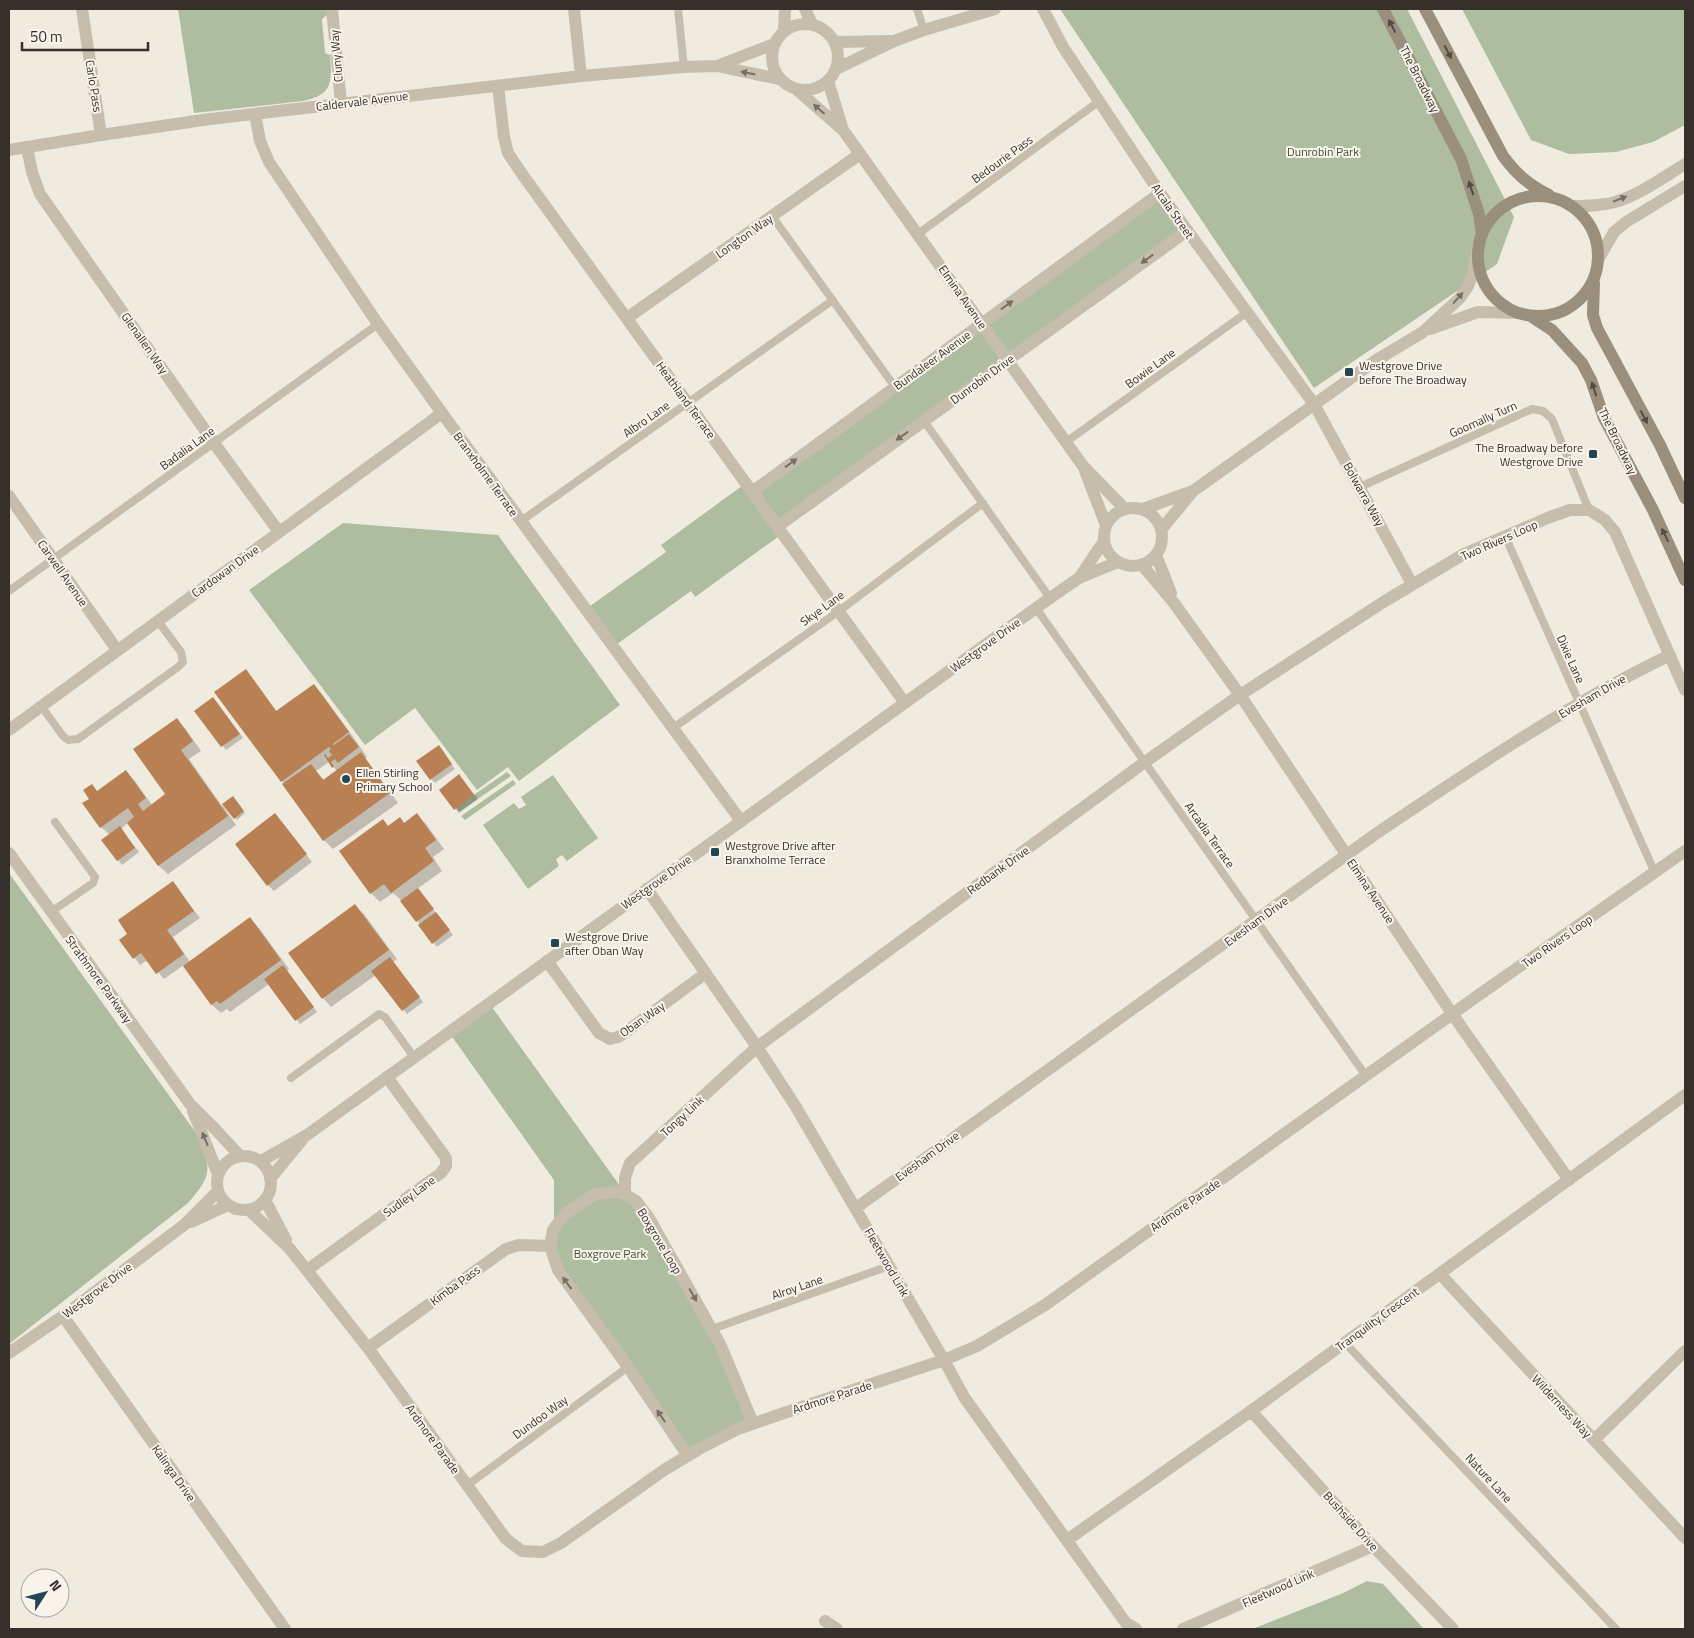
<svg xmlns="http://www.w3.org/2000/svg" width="1694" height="1638" viewBox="0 0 1694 1638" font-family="'Titillium Web',sans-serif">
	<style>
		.green { fill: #aebda0 }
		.shadow { fill: #0003; fill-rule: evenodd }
		.building { fill: #b98054 }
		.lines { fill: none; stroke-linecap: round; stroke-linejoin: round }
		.service { stroke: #c7bdac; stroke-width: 8 }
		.minor { stroke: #c7bdac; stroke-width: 12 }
		.tertiary { stroke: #c7bdac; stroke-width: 12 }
		.secondary { stroke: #9a8e7d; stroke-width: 12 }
		.oneway { fill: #544c43 }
		.oneway2 { fill: #776f64 }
		.poi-dot { fill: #244653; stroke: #f8f4eb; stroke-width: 2 }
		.labels { text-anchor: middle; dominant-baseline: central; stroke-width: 4; stroke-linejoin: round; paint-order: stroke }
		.street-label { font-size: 12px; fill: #36302a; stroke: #f8f4eb }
		.park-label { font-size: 12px; fill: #3f5130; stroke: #f8f4eb }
		.poi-label { font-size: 12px; fill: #36302a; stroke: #f8f4eb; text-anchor: start }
	</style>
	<rect width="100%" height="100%" fill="#f0ebdf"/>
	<path class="green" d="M178 9H327V15L322 19 325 53 330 55C332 82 333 95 303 101L194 113Z
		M1060 9H1407L1514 217 1497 264 1314 388Z
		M1462 9H1685V125L1653 142 1616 152 1569 154 1531 140Z
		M1160 193 1187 231 777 526 782 534 695 597 691 591 613 647 583 611 666 552 661 545 746 483 752 491Z
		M343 523 498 535 620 705 519 781 508 767 477 790 415 708 365 745 249 590Z
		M507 772 511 776 459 812 456 807Z
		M553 775 598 838 567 861 562 855 556 859 559 866 528 889 483 825 514 803 519 809 526 805 521 797Z
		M513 780 516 784 465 820 461 816Z
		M9 873 196 1133C211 1168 214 1173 188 1203L9 1344Z
		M489 1003 625 1193 636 1201 721 1346 753 1423 688 1456 558 1270 554 1228V1180L448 1031Z
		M1367 1581 1383 1584 1424 1629H1252L1341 1594Z"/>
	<path class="shadow" d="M245 671 254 680 277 712 314 686 322 694 356 741 367 757 365 758 398 803 333 849 324 840 282 781ZM329 762 337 771 324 780 316 771Z
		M217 703 243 738 226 750 196 711Z
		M176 719 185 728 201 751 189 759 222 806 233 798 245 813 237 820 224 805 223 806 236 825 168 874 159 866 128 823 121 829 139 852 122 865 118 860 110 835 101 827 84 804 91 799 92 786 98 792 126 772 135 781 152 805 167 795Z
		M442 751 455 769 435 783 431 779Z
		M463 780 478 799 459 813 440 790Z
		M275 815 312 862 274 891 268 885Z
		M417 815 426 824 444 849 433 857 442 871 417 889 453 935 437 947 401 900 393 893 380 902 371 893 383 821 389 827 404 824Z
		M172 882 200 918 173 937 190 962 250 919 259 928 289 969 287 971 317 1012 300 1024 269 984 230 1012 227 1009 221 1013 212 1005 184 965 164 979 148 960 140 965 121 940 129 934Z
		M355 906 364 914 397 959 393 962 423 1002 407 1014 376 975 331 1007 323 998Z"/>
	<path class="building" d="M246 669 276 711 314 684 349 732 333 744 334 745 349 734 359 747 338 763 335 759 331 762 334 766 332 768 324 755 325 754 328 758 332 755 329 751 331 749 329 747 281 782 214 692Z
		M213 697 240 734 221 747 194 711Z
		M177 718 193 741 181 750 228 816 158 866 127 823 134 817 128 808 100 828 82 803 89 799 83 790 92 784 97 791 126 770 146 798 138 804 143 811 165 794 133 749Z
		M439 745 452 764 430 780 416 761Z
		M361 752 390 793 323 841 282 784 311 764 323 780Z
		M459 774 474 795 454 810 439 790Z
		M233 796 244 811 234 819 222 804Z
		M275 813 307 854 267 886 235 844Z
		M417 813 436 840 425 848 434 861 391 893 384 884 370 894 339 851 383 819 388 826 400 817 404 823Z
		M120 826 135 848 117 861 101 840Z
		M173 881 194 911 167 930 184 954 156 974 141 953 133 959 119 940 127 934 118 920Z
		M418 888 434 909 416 922 400 901Z
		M355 904 389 950 322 999 288 953Z
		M436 912 450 930 432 944 418 925Z
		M250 917 281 960 220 1004 217 1001 211 1005 183 966Z
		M390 957 420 997 402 1011 371 971Z
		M283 965 314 1007 295 1021 264 979Z"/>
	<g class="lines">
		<path class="service" d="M678 9 684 67
			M917 9 924 30
			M772 216 895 387
			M918 234 1098 102
			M924 421 1050 598
			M1066 442 1246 313
			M1360 487 1532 409 1543 411 1552 419 1589 510
			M521 521 833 300
			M1505 536 1655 873
			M9 591 378 324
			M1036 608 1366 1076
			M41 706 63 736 68 740 78 739 178 667 183 662 181 652 158 621
			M673 728 839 611 983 503
			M51 912 93 883 95 877 55 822
			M291 1078 379 1014 385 1017 414 1057
			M712 1329 889 1266
			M1345 1343 1616 1629
			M466 1486 628 1367"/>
		<path class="minor" d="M82 9 101 135
			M332 9 341 103
			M574 9 581 76
			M805 9 812 24
			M1043 9 1063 47 1160 193 1314 404 1412 584
			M784 31 785 9
			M835 42 889 41
			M836 69 894 41 924 30 995 9
			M498 86 504 137 508 153 522 174 905 703
			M255 114 260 141 269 162 378 324 442 413 741 821
			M27 147 32 172 40 194 214 443 279 532
			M627 318 860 154
			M752 492 1160 193
			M9 496 117 650
			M777 527 1187 231
			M9 730 442 413
			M647 889 757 1047 796 1107 944 1360 964 1397 1126 1623 1136 1629
			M547 961 599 1033 610 1039 618 1037 627 1031 706 973
			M625 1194V1178L630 1163 757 1047 1145 762 1240 695 1385 601 1464 554 1550 517 1570 510H1589L1605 520 1615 532 1685 690
			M265 1200 286 1240
			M856 1208 1377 833C1472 769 1567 705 1670 655
			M249 1210 290 1249 368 1348 506 1539 522 1551 543 1552 561 1543 664 1470 699 1449 738 1429 781 1414 944 1360 977 1346 1045 1305 1483 992 1685 851
			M307 1270 441 1173 446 1166V1158L387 1077
			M1440 1274 1685 1538
			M63 1316 285 1629
			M368 1348 506 1249 519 1245 550 1246
			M1251 1411 1373 1546 1453 1629
			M1594 1440 1685 1351
			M688 1456 628 1367 558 1270 550 1246 553 1230 565 1214 595 1194 616 1192 625 1194 636 1201 649 1218 721 1346 753 1423
			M1067 1540 1251 1411 1685 1095
			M825 1621 837 1629
			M1183 1629 1373 1546"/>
		<path class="tertiary" d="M772 57a33 33 0 1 1 66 0a33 33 0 1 1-66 0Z
			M717 66 774 44
			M828 81 843 130
			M796 89 843 130 1083 466 1125 509
			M9 150 101 135 210 119 581 76 684 67 717 66 779 79
			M1572 206C1587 206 1601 206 1615 202 1639 195 1664 177 1685 164
			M1599 258 1614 232 1626 222 1685 186
			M1430 329 1478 312 1517 313
			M1085 471 1106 525
			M1104 537a29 29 0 1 1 58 0a29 29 0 1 1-58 0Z
			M1143 509 1193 491 1375 361 1423 332 1460 298 1468 286 1473 274 1478 245
			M1161 530 1193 491
			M1156 555 1171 593
			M1142 565 1174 603 1240 695 1453 1015 1569 1180
			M1079 578 1104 541
			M9 853 190 1104 215 1129 240 1156
			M193 1111 218 1174
			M217 1183a27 27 0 1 1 54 0a27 27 0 1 1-54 0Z
			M261 1161 307 1135 1050 598 1079 578 1118 562
			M270 1179 302 1140
			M191 1222 228 1205
			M9 1353 63 1316 184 1225 218 1191"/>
		<path class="secondary" d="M1383 9 1461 159 1479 214 1482 235
			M1425 9 1503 156C1517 175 1528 184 1549 195
			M1478 256a60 60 0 1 1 120 0a60 60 0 1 1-120 0Z
			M1594 283 1593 315 1597 328 1660 445 1685 498
			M1532 317 1552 330 1582 363 1591 380 1604 418 1653 510 1685 580"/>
	</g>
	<defs><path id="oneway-solid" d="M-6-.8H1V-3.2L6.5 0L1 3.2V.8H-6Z" transform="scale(1.25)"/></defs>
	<g class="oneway">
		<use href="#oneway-solid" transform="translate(1392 26) rotate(-117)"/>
		<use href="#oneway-solid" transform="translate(1448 52) rotate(62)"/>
		<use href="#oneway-solid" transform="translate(1471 188) rotate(-108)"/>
		<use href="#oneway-solid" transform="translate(1594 389) rotate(-109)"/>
		<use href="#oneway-solid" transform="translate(1644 417) rotate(62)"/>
		<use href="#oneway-solid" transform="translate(1665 535) rotate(-115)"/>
	</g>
	<g class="oneway2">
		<use href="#oneway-solid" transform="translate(748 73) rotate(-169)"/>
		<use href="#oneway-solid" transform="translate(819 109) rotate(-139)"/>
		<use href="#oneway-solid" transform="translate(1620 199) rotate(-21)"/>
		<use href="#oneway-solid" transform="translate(1147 259) rotate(144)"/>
		<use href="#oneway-solid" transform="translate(1458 298) rotate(-48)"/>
		<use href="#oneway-solid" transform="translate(1007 305) rotate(-36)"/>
		<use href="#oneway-solid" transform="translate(902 436) rotate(144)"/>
		<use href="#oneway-solid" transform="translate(791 463) rotate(-36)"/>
		<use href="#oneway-solid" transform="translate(205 1139) rotate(-112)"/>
		<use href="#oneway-solid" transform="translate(567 1283) rotate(-126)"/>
		<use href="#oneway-solid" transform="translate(693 1295) rotate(60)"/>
		<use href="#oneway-solid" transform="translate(661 1416) rotate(-124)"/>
	</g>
	<g class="poi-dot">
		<rect x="1344" y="367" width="10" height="10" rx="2.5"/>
		<rect x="1588" y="449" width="10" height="10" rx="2.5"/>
		<circle cx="346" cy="779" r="5"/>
		<rect x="710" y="847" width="10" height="10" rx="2.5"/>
		<rect x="550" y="938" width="10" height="10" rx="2.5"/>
	</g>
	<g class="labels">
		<g class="street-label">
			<text transform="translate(336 56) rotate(-95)">Cluny Way</text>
			<text transform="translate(1420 79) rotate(63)">The Broadway</text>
			<text transform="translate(94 86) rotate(81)">Carlo Pass</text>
			<text transform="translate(362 101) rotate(-7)">Caldervale Avenue</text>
			<text transform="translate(1002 159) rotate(-36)">Bedourie Pass</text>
			<text transform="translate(1173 211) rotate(55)">Alcala Street</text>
			<text transform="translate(744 236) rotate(-35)">Longton Way</text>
			<text transform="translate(963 297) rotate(55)">Elmina Avenue</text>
			<text transform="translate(145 343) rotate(55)">Glenallen Way</text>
			<text transform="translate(932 360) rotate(-36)">Bundaleer Avenue</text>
			<text transform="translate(1150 368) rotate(-36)">Bowie Lane</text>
			<text transform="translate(982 379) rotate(-36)">Dunrobin Drive</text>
			<text transform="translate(686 400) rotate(54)">Heathland Terrace</text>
			<text transform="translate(646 419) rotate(-35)">Albro Lane</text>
			<text transform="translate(1483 419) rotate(-24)">Goomally Turn</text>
			<text transform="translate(1618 441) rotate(64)">The Broadway</text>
			<text transform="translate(187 448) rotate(-36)">Badalia Lane</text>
			<text transform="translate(486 474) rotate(54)">Branxholme Terrace</text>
			<text transform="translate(1364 494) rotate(61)">Bolwarra Way</text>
			<text transform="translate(1499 540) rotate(-24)">Two Rivers Loop</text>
			<text transform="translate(225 571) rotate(-36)">Cardowan Drive</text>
			<text transform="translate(63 573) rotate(55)">Carwell Avenue</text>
			<text transform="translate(822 608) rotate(-36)">Skye Lane</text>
			<text transform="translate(985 645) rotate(-36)">Westgrove Drive</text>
			<text transform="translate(1571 659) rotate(66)">Dixie Lane</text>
			<text transform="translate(1592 696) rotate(-30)">Evesham Drive</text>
			<text transform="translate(1210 835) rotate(55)">Arcadia Terrace</text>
			<text transform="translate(998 870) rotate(-36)">Redbank Drive</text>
			<text transform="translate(656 882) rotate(-36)">Westgrove Drive</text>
			<text transform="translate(1371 891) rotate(56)">Elmina Avenue</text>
			<text transform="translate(1256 921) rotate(-36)">Evesham Drive</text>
			<text transform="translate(1557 941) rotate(-35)">Two Rivers Loop</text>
			<text transform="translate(99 979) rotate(54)">Strathmore Parkway</text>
			<text transform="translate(642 1019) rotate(-35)">Oban Way</text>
			<text transform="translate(682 1116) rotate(-43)">Tongy Link</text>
			<text transform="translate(927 1156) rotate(-36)">Evesham Drive</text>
			<text transform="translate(409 1196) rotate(-36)">Sudley Lane</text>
			<text transform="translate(1185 1205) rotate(-35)">Ardmore Parade</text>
			<text transform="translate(660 1241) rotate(59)">Boxgrove Loop</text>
			<text transform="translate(887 1262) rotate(60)">Fleetwood Link</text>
			<text transform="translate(455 1285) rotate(-36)">Kimba Pass</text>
			<text transform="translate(797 1287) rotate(-19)">Alroy Lane</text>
			<text transform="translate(97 1290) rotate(-37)">Westgrove Drive</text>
			<text transform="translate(1377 1319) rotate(-36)">Tranquility Crescent</text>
			<text transform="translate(832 1397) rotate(-18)">Ardmore Parade</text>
			<text transform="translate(1562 1406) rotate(47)">Wilderness Way</text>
			<text transform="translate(540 1417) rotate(-36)">Dundoo Way</text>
			<text transform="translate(433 1439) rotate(54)">Ardmore Parade</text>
			<text transform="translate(174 1473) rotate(55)">Kalinga Drive</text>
			<text transform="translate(1489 1478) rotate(47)">Nature Lane</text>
			<text transform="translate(1351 1521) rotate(48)">Bushside Drive</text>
			<text transform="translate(1278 1588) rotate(-24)">Fleetwood Link</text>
		</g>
		<g class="park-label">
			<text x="1323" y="151">Dunrobin Park</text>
			<text x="610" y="1253">Boxgrove Park</text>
		</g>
		<g class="poi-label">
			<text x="1359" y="365">Westgrove Drive<tspan x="1359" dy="14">before The Broadway</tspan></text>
			<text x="1583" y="447" text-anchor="end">The Broadway before<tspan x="1583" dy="14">Westgrove Drive</tspan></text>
			<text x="356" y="772">Ellen Stirling<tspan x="356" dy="14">Primary School</tspan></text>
			<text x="725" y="845">Westgrove Drive after<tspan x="725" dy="14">Branxholme Terrace</tspan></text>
			<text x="565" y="936">Westgrove Drive<tspan x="565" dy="14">after Oban Way</tspan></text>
		</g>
	</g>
	<rect width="1694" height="1638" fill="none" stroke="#36302a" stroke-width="20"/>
	<g transform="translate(45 1593) rotate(54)"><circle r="24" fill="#f8f4eb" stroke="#aaa69e"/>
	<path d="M0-4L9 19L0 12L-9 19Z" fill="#244653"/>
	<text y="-8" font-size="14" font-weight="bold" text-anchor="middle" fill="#36302a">N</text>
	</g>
	<path d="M22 42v8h126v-8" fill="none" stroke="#36302a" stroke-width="2.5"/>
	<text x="30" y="42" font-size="15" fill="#36302a" stroke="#f8f4eb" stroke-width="4" paint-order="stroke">50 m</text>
</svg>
